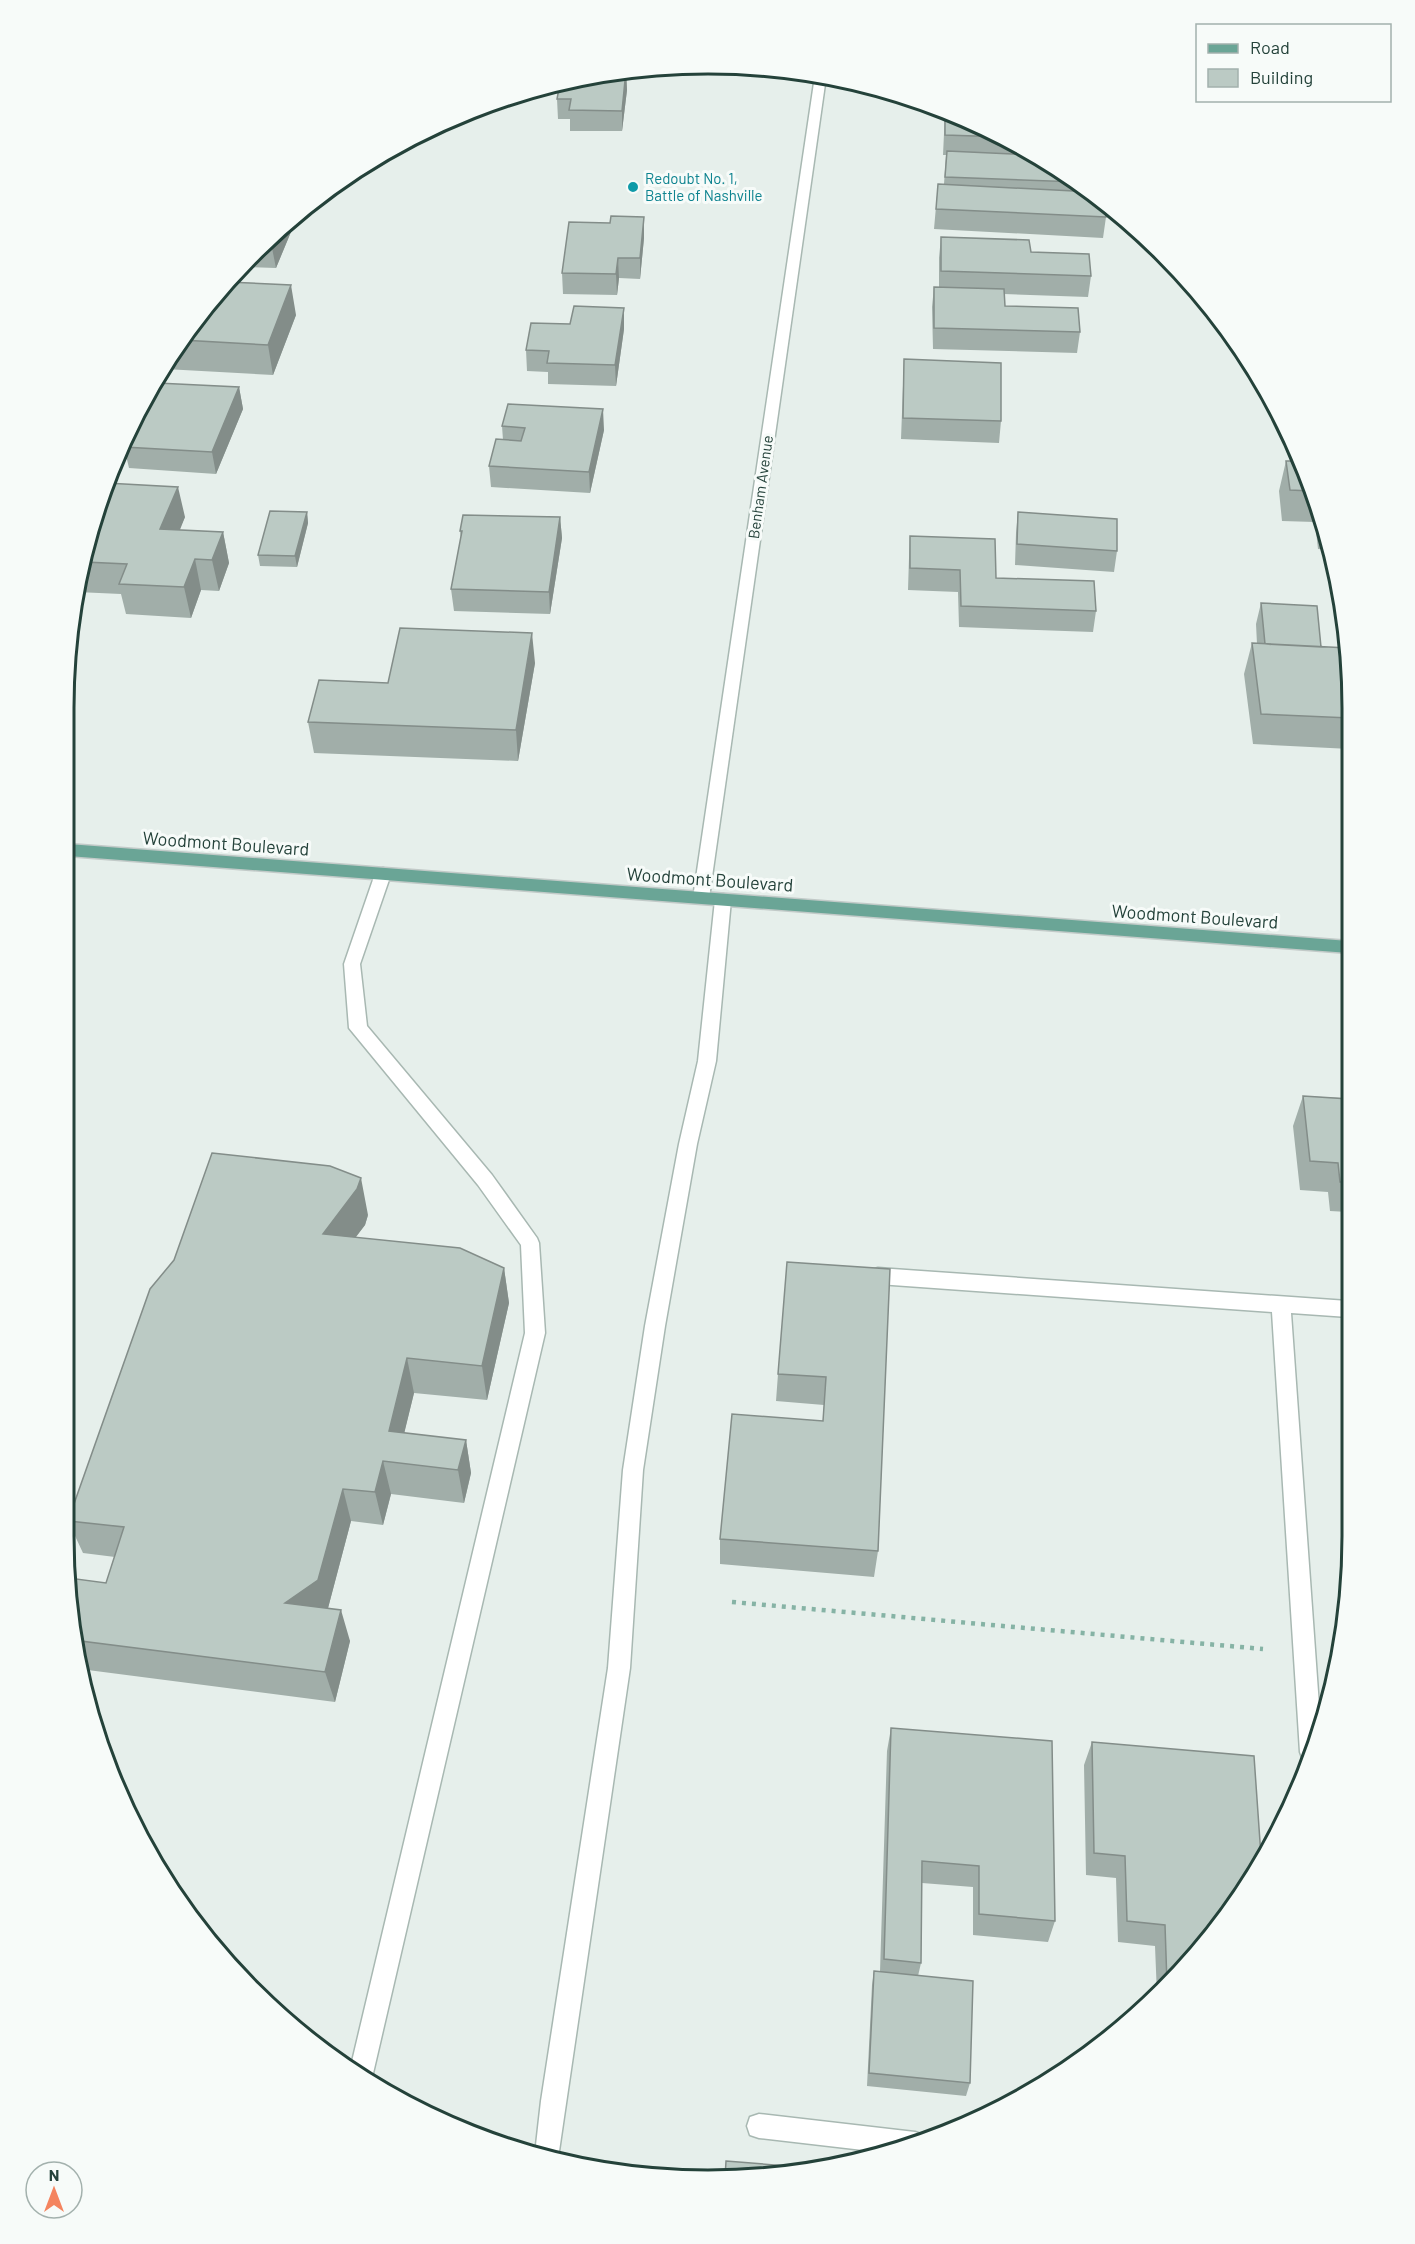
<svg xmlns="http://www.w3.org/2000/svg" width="1415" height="2244" viewBox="0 0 1415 2244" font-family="Barlow,sans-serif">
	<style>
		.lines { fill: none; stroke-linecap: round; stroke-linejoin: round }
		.lane-casing { stroke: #a8b8b2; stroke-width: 3 }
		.street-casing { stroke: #a8b8b2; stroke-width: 3 }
		.primary-casing { stroke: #c2cac8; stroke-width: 3 }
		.path { stroke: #86b3a5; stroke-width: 4.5; stroke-dasharray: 4 6; stroke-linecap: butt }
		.lane { fill: #fff; fill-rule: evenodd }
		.street { fill: #fff; fill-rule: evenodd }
		.primary { fill: #6aa596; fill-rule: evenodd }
		.wall { fill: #a1aea9 }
		.shaded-wall { fill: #838d89 }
		.building { fill: #bbcac4; stroke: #838d89; stroke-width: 1.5 }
		.culture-dot { fill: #0f9aa8; stroke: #f7fbf9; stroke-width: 2 }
		.labels { text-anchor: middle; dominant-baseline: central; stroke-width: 6; stroke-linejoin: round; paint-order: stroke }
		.far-culture-label { font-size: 15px; fill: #0d838f; stroke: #f7fbf9; text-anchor: start }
		.far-street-label { font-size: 15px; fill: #24423a; stroke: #f7fbf9 }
		.street-label { font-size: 18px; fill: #24423a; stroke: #f7fbf9 }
		.rim { fill: none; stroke: #24423a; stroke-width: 3 }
	</style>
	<rect width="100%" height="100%" fill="#e6efeb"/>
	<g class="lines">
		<g class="lane-casing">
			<path id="lane" d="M383 868 389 870 391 874 360 964 367 1026 492 1175 537 1238 539 1243 545 1333 371 2082 350 2070 525 1333 521 1245 478 1185 349 1028 344 964 375 874 377 870Z
				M723 894 729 896 731 900 716 1061 697 1144 665 1326 643 1470 630 1668 558 2158 535 2154 541 2101 608 1668 623 1470 645 1326 679 1144 698 1061 715 900 717 896Z
				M878 1268 1348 1301V1317L1291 1313 1320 1720 1309 1762 1303 1760 1300 1752 1272 1312 878 1284 871 1282 868 1276 871 1270Z
				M759 2114 915 2132 924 2135 926 2140 889 2153 759 2138 750 2135 747 2126 750 2117Z"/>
		</g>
		<g class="street-casing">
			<path id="street" d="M815 76 826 77 709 898 707 902H695L693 898Z"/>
		</g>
		<g class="primary-casing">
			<path id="primary" d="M68 844 1349 941V953L68 856Z"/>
		</g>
		<path class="path" d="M732 1602 1263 1649"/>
		<use href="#lane" class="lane"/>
		<use href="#street" class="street"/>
		<use href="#primary" class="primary"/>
	</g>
	<path class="wall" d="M626 70 627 90 622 131H570V119H558L557 99 576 84 595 77Z
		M945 112 993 130 1100 196 1108 204H1106V217L1103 238 934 229 938 184H944L946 155H943Z
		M319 197 315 206H306Z
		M644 217V238L640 279 619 278 617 295 563 294 562 273 610 223Z
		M283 223 293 227 276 268 242 267Z
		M941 237 1031 252 1091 276 1088 297 1004 294 1005 306 1080 332 1077 353 933 349 932 307 934 287H939V258Z
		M196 315H296L273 375 165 369Z
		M624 329 616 386 548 384V372L527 371 526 350Z
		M904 359 1001 421 999 443 901 439Z
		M239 387 243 409 216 474 129 468 124 447Z
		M502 426 604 430 590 493 491 487 489 466 503 440Z
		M1286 461H1300L1330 540 1331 550 1318 549 1315 522 1282 521 1279 491Z
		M106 483 185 517 179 530 223 532 229 563 219 591 201 590 191 618 126 614 121 594 77 592Z
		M307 512 308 523 297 567 260 566 258 555Z
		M1018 512 1117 551 1114 572 1015 565 1016 533Z
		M560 517 562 538 550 614 454 611 451 589 461 538 460 531Z
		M910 536 996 578 1096 611 1093 632 959 627 958 592 908 590 909 558Z
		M1261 603 1321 647 1351 665 1350 749 1253 744 1244 674 1252 643 1257 644 1256 624Z
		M535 663 518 761 314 753 308 722 388 683Z
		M1348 1082H1349L1348 1212 1330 1211 1328 1192 1300 1190 1293 1126 1303 1096 1342 1098Z
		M368 1215 365 1225 356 1237 504 1268 509 1303 487 1400 414 1393 404 1433 466 1440 471 1473 464 1503 391 1494 383 1525 351 1521 328 1608 350 1641 335 1702 80 1669 69 1621 106 1583 115 1557 83 1553 69 1523V1518Z
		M890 1269 878 1551 874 1577 720 1564V1539L823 1421 824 1405 776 1401 778 1374Z
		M891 1728 1055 1921 1048 1942 973 1935V1887L922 1883 921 1963 918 1976 970 2083 966 2096 867 2086 872 1985 874 1971 880 1972 887 1751Z
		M1092 1742 1219 1929 1157 1995 1155 1946 1118 1942 1116 1878 1086 1875 1084 1765Z"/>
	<path class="shaded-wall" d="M626 70 627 90 622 131V111Z
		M319 197 315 206 314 200Z
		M291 217 293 227 276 268 272 248 283 223Z
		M644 217V238L640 279V258Z
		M618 258 619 278 617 295 616 274Z
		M291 285 296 315 273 375 268 345Z
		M624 308V329L616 386 615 365Z
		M239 387 243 409 216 474 212 452Z
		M603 409 604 430 590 493 589 472Z
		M178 487 185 517 168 560 160 529Z
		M307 512 308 523 297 567 295 556Z
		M560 517 562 538 550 614 549 592Z
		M223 532 229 563 219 591 212 560Z
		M195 559 201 590 191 618 184 587Z
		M532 633 535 663 518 761 516 730Z
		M361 1178 368 1215 365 1225 331 1269 323 1234Z
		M504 1268 509 1303 487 1400 482 1366Z
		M407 1358 414 1393 397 1463 389 1431Z
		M466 1440 471 1473 464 1503 458 1470Z
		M383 1461 391 1494 383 1525 375 1492Z
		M343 1489 351 1521 327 1612 285 1603Z
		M341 1610 350 1641 335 1702 325 1672Z"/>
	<path class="building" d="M617 70H626L622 111 569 110 571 99H557L560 83 576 84 577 79 588 77H595V75Z
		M945 112 993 130 1005 137 945 135Z
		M947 151 1033 155 1077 182 945 177Z
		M938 184 1093 192 1100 196 1106 202V217L936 209Z
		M611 216 644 217 640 258H618L616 274 562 273 569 222 610 223Z
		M283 223 272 248 260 247Z
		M941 237 1029 240 1031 252 1089 254 1091 276 941 271Z
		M227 282 291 285 268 345 182 340 196 315Z
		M934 287 1004 289 1005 306 1078 308 1080 332 934 328Z
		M574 306 624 308 615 365 547 363 549 351 526 350 531 323 570 324Z
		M904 359 1001 363V421L903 418Z
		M157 383 239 387 212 452 124 447 144 406Z
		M508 404 603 409 589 472 489 466 496 439 521 441 525 428 502 426Z
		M1286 461H1300L1311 491 1290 490Z
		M106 483 178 487 160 529 223 532 212 560 195 559 184 587 119 584 127 564 85 562Z
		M270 511 307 512 295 556 258 555Z
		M1018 512 1117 519V551L1017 544Z
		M463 515 560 517 549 592 451 589 462 531H460Z
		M910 536 995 539 996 578 1094 581 1096 611 961 606 960 570 910 568Z
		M1261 603 1317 606 1321 647 1265 644Z
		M400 628 532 633 516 730 308 722 319 680 388 683Z
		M1252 643 1348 648 1351 665 1350 718 1261 714Z
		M1303 1096 1349 1099 1348 1182H1340L1338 1163 1310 1161Z
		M212 1153 330 1166 361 1178 357 1189 323 1234 460 1248 504 1268 482 1366 407 1358 389 1431 466 1440 458 1470 383 1461 375 1492 343 1489 318 1580 285 1603 341 1610 325 1672 73 1640 69 1621V1578L106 1583 124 1527 69 1521V1518L150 1289 174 1260Z
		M787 1262 890 1269 878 1551 720 1539 732 1414 823 1421 826 1377 778 1374Z
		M891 1728 1052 1741 1055 1921 979 1914V1866L922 1861 921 1963 884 1959Z
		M1092 1742 1254 1756 1261 1856 1219 1929 1167 1984 1165 1925 1127 1921 1125 1856 1094 1853Z
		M874 1971 973 1981 970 2083 869 2073Z
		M726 2161 824 2169 791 2176 725 2178Z"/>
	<circle class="culture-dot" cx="633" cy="187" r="6"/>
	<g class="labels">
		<g class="far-culture-label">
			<text x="645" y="178">Redoubt No. 1,<tspan x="645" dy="17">Battle of Nashville</tspan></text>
		</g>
		<g class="far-street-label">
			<text transform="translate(760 487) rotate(-82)">Benham Avenue</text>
		</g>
		<g class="street-label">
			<text transform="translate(226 843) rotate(4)">Woodmont Boulevard</text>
			<text transform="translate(710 879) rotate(4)">Woodmont Boulevard</text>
			<text transform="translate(1195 916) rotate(4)">Woodmont Boulevard</text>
		</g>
	</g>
	<path d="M0 0H1415V2244H0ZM708 74H708A634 634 0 0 1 1342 708V1536A634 634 0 0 1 708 2170H708A634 634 0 0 1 74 1536V708A634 634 0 0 1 708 74Z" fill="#f7fbf9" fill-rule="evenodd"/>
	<path class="rim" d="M708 74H708A634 634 0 0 1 1342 708V1536A634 634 0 0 1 708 2170H708A634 634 0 0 1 74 1536V708A634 634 0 0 1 708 74Z"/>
	<rect x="1196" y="24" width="195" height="78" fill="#f7fbf9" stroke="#a3b1ad" stroke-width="1.5"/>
	<rect x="1208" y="44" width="30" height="9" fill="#6aa596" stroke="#a3b1ad" stroke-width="1.5"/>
	<text x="1250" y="54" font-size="18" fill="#24423a">Road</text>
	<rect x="1208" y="69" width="30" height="18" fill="#bbcac4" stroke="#a3b1ad" stroke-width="1.5"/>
	<text x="1250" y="84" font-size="18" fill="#24423a">Building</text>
	<g transform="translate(54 2190)"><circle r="28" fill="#f7fbf9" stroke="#a3b1ad" stroke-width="1.5"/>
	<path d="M0-4.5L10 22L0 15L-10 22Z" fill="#f4845f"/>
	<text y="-9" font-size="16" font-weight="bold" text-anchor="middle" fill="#24423a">N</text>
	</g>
</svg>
